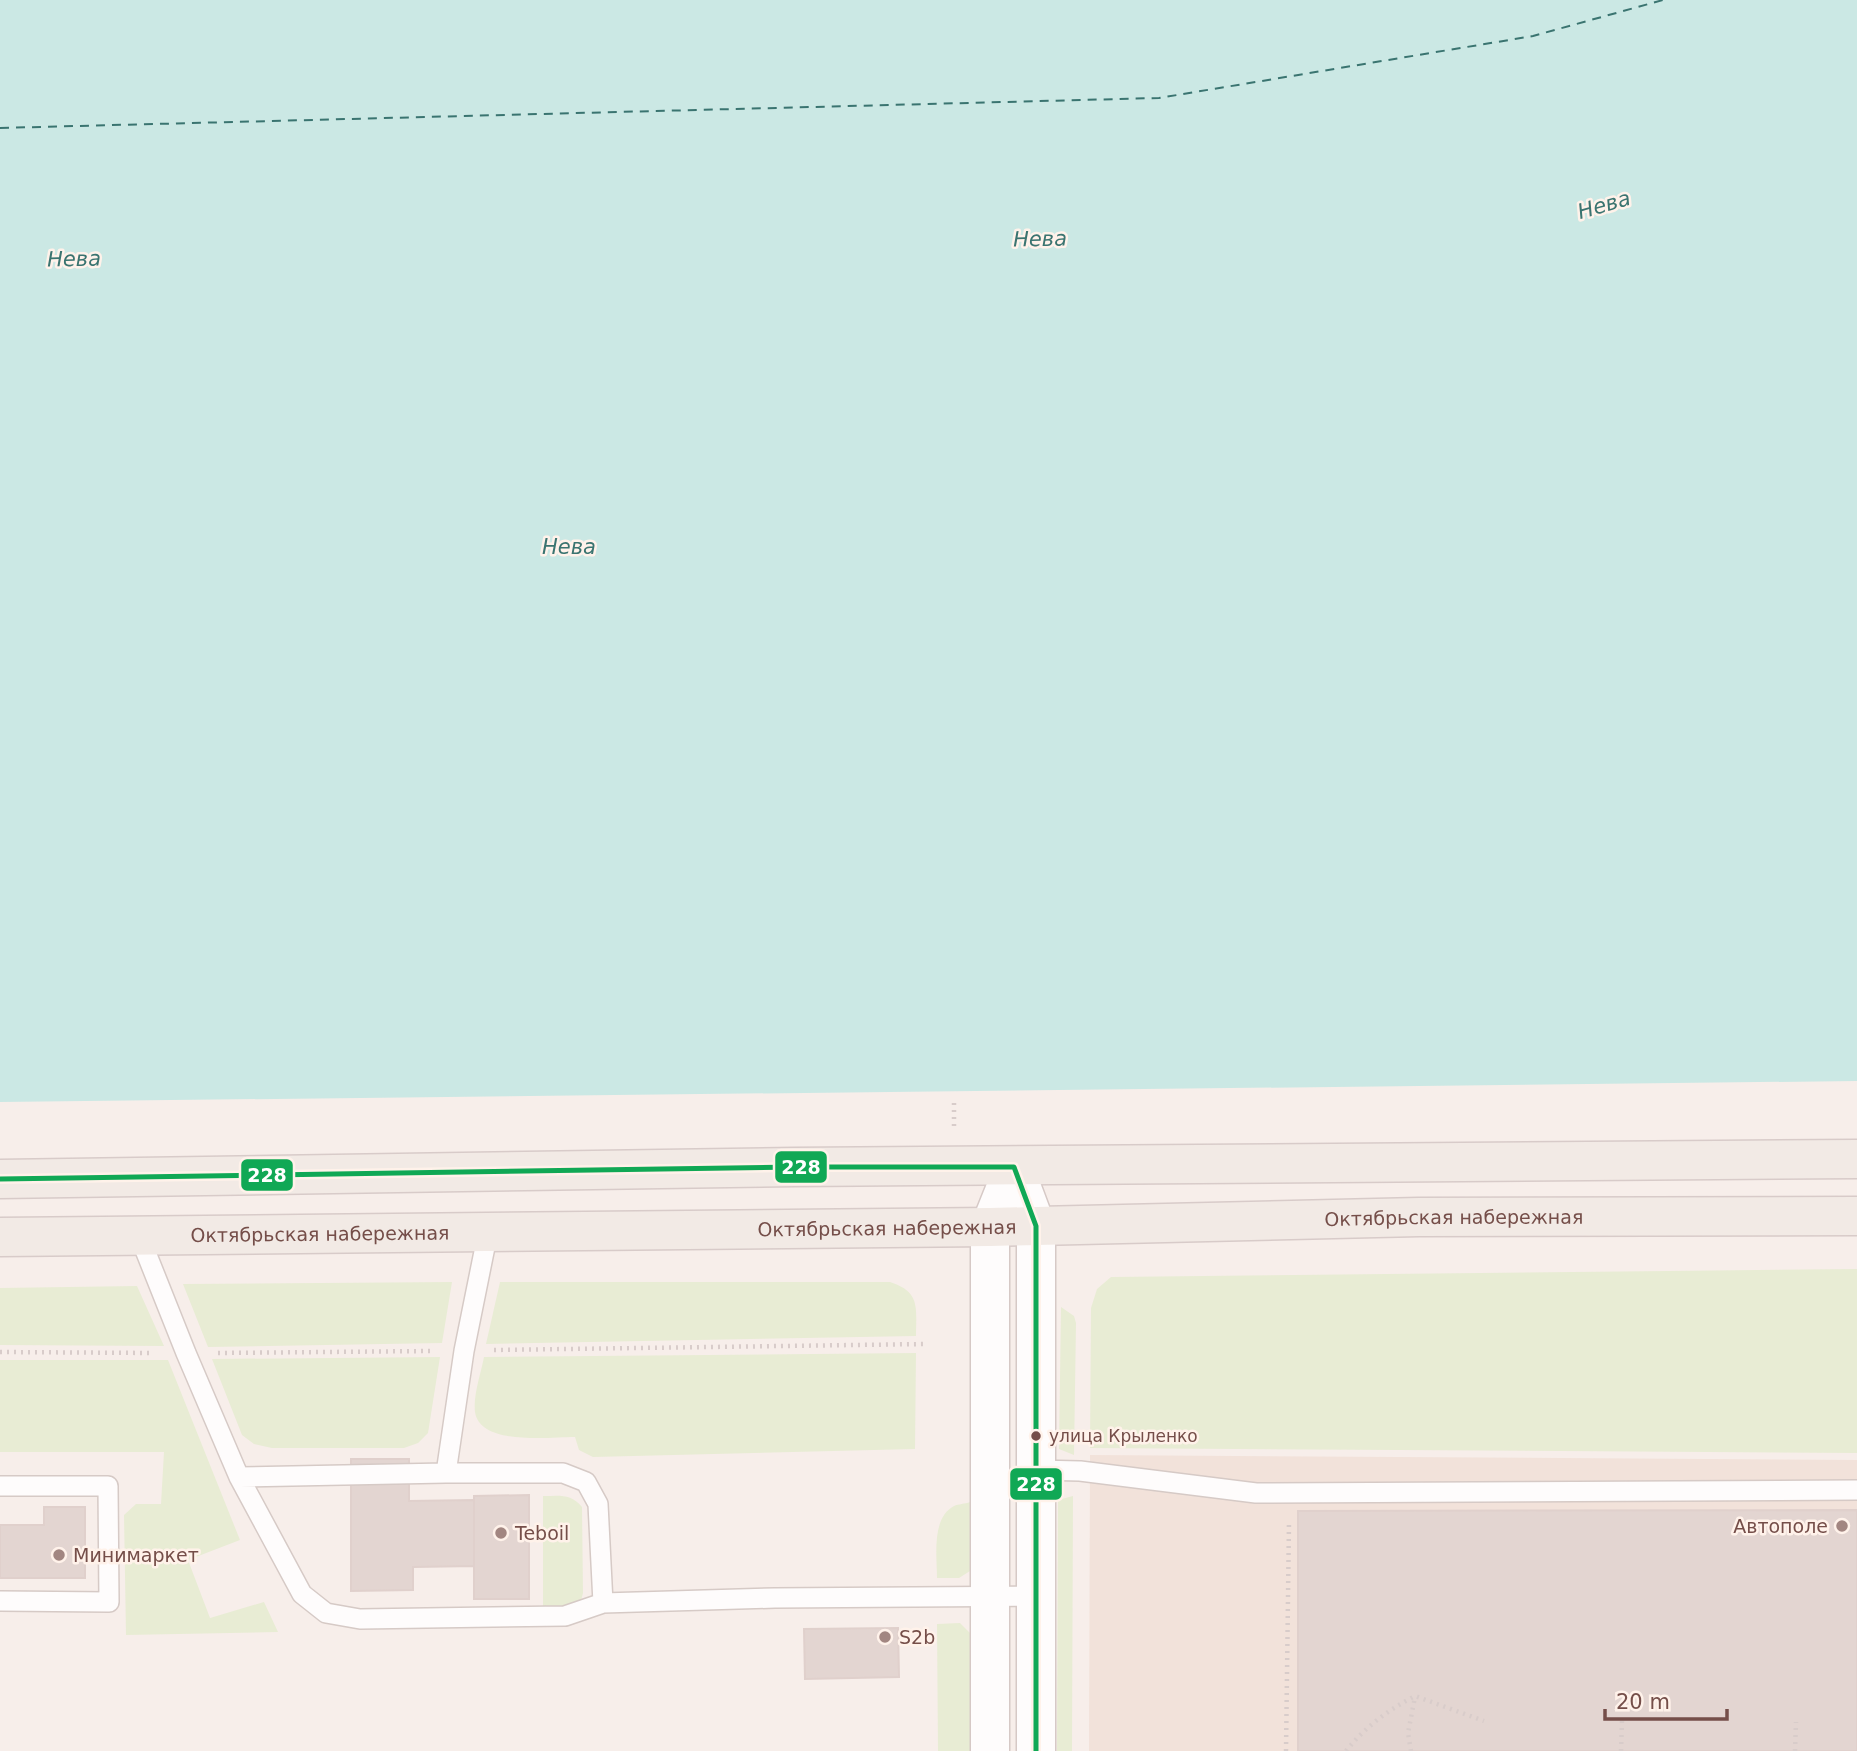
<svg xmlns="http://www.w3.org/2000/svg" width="1857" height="1751" viewBox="0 0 1857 1751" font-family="'DejaVu Sans',sans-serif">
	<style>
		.residential { fill: #f2e2da }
		.green { fill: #e8ecd4 }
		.water { fill: #cbe8e4 }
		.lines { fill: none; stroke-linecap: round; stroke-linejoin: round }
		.ferry { stroke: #3a7470; stroke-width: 2; stroke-dasharray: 9 7; stroke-linecap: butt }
		.building { fill: #e3d5d1; stroke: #e0d0cc; stroke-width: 2 }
		.lane-casing { stroke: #d6cac6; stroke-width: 22 }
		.secondary-casing { stroke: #d6c9c6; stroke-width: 41 }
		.primary-casing { stroke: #d8cbc9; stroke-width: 41 }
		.path { stroke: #d8ccca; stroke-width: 4.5; stroke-dasharray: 2 5; stroke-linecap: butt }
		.lane { stroke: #fefcfc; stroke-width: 19 }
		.secondary { stroke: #fefcfc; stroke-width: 38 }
		.primary { stroke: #f2eae5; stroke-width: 38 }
		.bus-1-casing { stroke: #fff2ea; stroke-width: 10 }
		.bus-1 { stroke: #10a855; stroke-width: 5 }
		.bus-dot { fill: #754e49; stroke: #fff2ea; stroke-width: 2.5 }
		.poi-dot { fill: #a28681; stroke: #fff2ea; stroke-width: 2.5 }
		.labels { text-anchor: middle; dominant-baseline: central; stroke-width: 5; stroke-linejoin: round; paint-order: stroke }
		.bus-label { font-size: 17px; fill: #754e49; stroke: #fff2ea; text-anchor: start }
		.street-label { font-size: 19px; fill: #754e49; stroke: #fff2ea }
		.poi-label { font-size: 19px; fill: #754e49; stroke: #fff2ea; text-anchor: start }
		.water-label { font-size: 21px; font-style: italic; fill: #3a7470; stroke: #fff2ea }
		.line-badge { stroke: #fff2ea; stroke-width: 2.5 }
		.badge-label { font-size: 19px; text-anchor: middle; font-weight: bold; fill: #fff }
	</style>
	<rect width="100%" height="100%" fill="#f7eeea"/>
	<path class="residential" d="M1090 1455 1857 1460V1751H1089Z"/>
	<path class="green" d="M1857 1269V1453L1090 1448 1091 1308 1097 1289 1111 1277Z
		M452 1282 442 1343 208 1347 183 1284Z
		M500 1282H890C921 1292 916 1308 916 1336L486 1344Z
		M137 1286 164 1346 0 1345V1288Z
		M1061 1307 1074 1316 1076 1323 1074 1455 1059 1449Z
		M916 1353 915 1449 593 1457 579 1450 575 1437C549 1437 480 1446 475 1412 473 1395 481 1373 484 1357Z
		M440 1357 428 1433 418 1443 404 1448H272L254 1444 242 1435 212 1359Z
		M0 1360H168L240 1540 188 1560 210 1618 264 1602 278 1632 126 1635 124 1515 136 1504H161L164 1452H0Z
		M543 1496C559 1496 571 1493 582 1507L583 1593 580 1604 543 1611Z
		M1073 1496 1072 1751H1057L1058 1500Z
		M970 1502V1571L959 1578H937C937 1557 931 1518 954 1506 958 1504 965 1504 970 1502Z
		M960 1623 970 1633V1751H938L937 1624Z"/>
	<path class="water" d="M0 0H1857V1081L0 1102Z"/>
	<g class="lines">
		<path class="ferry" d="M0 128 1159 98 1533 36 1663 0"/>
	</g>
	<path class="building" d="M351 1459H409V1501L474 1500V1566L413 1567V1590L351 1591Z
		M529 1495V1599H474V1496Z
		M44 1507H85V1578H0V1525H44Z
		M1857 1510V1751H1298V1511Z
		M898 1628 899 1677 805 1679 804 1629Z"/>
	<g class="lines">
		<g class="lane-casing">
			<path id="lane" d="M139 1235 186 1353 239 1477 302 1594 326 1613 360 1619 565 1616 603 1603 775 1598 1036 1596
				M1037 1470 1080 1471 1256 1493 1857 1490
				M446 1473H563L586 1482 598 1504 603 1603
				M239 1477 446 1473 464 1351 488 1232
				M0 1486H108L109 1602 0 1601"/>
		</g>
		<g class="secondary-casing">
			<path id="secondary" d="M1014 1167 1036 1226V1751
				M990 1751V1227L1014 1167"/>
		</g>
		<g class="primary-casing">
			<g id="primary">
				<path d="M0 1179 795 1167 1857 1159"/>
				<path id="s1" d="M0 1237 990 1227 1419 1217 1857 1216"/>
			</g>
		</g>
		<path class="path" d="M954 1126V1101
			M494 1350 926 1344
			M0 1352 153 1353
			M218 1353 433 1351
			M1286 1751 1289 1521
			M1346 1751C1365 1727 1388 1710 1415 1696L1484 1721
			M1411 1751 1408 1733 1415 1697
			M1621 1751 1622 1721
			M1795 1751 1796 1722"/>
		<use href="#lane" class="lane"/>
		<use href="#secondary" class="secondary"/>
		<use href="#primary" class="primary"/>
		<g class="bus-1-casing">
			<path id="bus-1" d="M0 1179 795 1167H1014L1036 1226V1751"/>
		</g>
		<use href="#bus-1" class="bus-1"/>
	</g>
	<circle class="bus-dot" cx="1036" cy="1436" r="6"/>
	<g class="poi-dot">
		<circle cx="1842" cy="1526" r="7"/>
		<circle cx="501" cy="1533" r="7"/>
		<circle cx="59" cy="1555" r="7"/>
		<circle cx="885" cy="1637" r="7"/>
	</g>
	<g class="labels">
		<g class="bus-label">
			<text x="1049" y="1436">улица Крыленко</text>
		</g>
		<g class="street-label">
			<text stroke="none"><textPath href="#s1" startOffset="1454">Октябрьская набережная</textPath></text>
			<text stroke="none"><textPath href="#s1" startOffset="887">Октябрьская набережная</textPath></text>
			<text stroke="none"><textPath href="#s1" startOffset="320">Октябрьская набережная</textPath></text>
		</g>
		<g class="poi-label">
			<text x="1828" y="1526" text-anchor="end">Автополе</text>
			<text x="515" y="1533">Teboil</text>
			<text x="73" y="1555">Минимаркет</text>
			<text x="899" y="1637">S2b</text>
		</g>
		<g class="water-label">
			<text transform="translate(1604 205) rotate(-16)">Нева</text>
			<text transform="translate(1040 239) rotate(-1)">Нева</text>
			<text transform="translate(74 259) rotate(-1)">Нева</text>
			<text x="569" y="547">Нева</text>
		</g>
	</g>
	<g class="line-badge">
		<rect x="774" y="1150" width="54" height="34" rx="7" fill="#10a855"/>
		<rect x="240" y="1158" width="54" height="34" rx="7" fill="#10a855"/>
		<rect x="1009" y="1467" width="54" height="34" rx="7" fill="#10a855"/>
	</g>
	<g class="badge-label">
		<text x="801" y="1174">228</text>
		<text x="267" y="1182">228</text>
		<text x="1036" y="1491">228</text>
	</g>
	<path d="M1605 1709v10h122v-10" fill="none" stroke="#754e49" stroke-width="3.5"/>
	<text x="1616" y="1709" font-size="21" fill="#754e49" stroke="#fff2ea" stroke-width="5" paint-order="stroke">20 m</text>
</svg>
